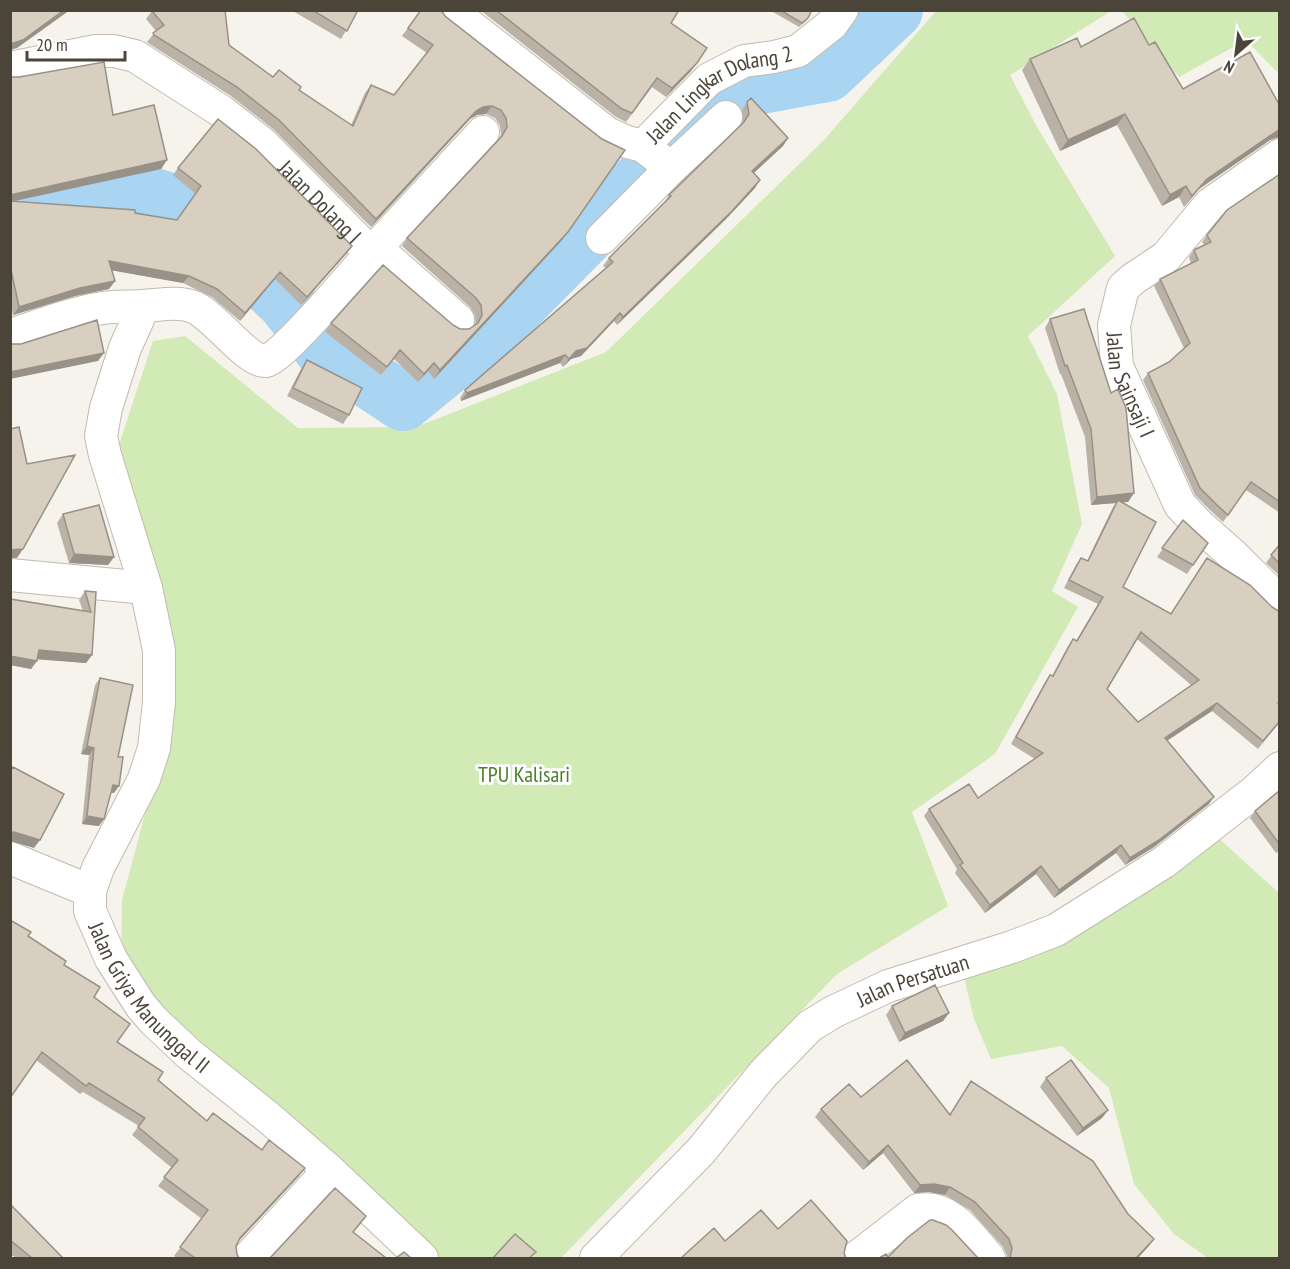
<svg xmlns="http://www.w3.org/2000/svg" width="1290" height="1269" viewBox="0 0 1290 1269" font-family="'PT Sans Narrow',sans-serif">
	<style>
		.green { fill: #d2eab5 }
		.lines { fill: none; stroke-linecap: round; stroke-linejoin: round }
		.river { stroke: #a9d4f2; stroke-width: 58 }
		.minor-casing { stroke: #c2bbae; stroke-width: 34 }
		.minor { stroke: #fff; stroke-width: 32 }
		.wall { fill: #bab2a6; fill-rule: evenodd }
		.shaded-wall { fill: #979187 }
		.building { fill: #d8cfc1; stroke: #979187; stroke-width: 1.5; fill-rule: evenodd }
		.labels { text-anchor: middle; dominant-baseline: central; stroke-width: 6; stroke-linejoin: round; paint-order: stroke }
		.street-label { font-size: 22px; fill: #4b4439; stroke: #fff }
		.park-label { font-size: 22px; fill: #4a7f2a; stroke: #fff }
	</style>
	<rect width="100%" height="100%" fill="#f6f3ec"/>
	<path class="green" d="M936 11H1111L1010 75 1037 127 1115 256 1028 336 1057 394 1082 524 1052 591 1078 607 995 754 912 812 948 906 837 974 561 1258H439L286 1117 121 976 122 900 162 751 113 463 153 341 185 336 298 428 416 427 606 352 824 140Z
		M1122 11H1279V74L1246 40 1179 77Z
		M1214 834 1279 893V1258H1208L1174 1234 1134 1184 1109 1088 1062 1046 991 1059 974 1019 963 973Z"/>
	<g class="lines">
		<path class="river" d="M10 222 139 192 176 204 206 227 285 301 323 349 403 402 501 322 712 108 755 86 827 73 894 10"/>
		<g class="minor-casing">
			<g id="minor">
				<path d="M450 10 607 133 627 142 643 146 671 168 726 117"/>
				<path id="s1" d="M10 68 96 51H114L135 56 221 111 262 143 371 253C357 269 280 360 266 361 248 363 215 316 194 307 178 301 160 305 144 306 130 307 116 306 103 308 71 313 41 325 10 335"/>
				<path id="s2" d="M643 146 709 79 744 61 774 57 798 51 832 24 842 10"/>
				<path id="s3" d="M1280 155 1210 204 1166 257 1133 279 1123 288 1114 325 1117 366 1180 505 1199 525 1233 555 1280 602"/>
				<path d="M602 238 671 168"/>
				<path d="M376 248 458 320"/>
				<path d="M371 253 483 132"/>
				<path id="s4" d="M144 306 125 348 106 408 101 436 105 455 146 588 159 650V702L154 748 144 779 98 868 90 891V911L111 959 141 1006 154 1021 189 1054 269 1118 329 1170 422 1258"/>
				<path d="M10 575 146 588"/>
				<path d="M10 858 90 891"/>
				<path d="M248 1258 329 1170"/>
				<path id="s5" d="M596 1258 701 1151 763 1074 810 1026 833 1012 888 986 1012 947 1056 930 1164 862 1254 792 1280 768"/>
				<path d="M856 1258 918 1210C950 1204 971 1237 989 1258"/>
			</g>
		</g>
		<use href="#minor" class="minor"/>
	</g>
	<path class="wall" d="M291 10H358L341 39Z
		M421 10 445 16 602 139 562 240 434 379 428 371 418 382 394 359 381 375 325 332 331 323 453 325 460 329H469L475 325 476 323 475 314 470 307 402 246 407 238 498 140 501 135 500 126 495 118 486 114 477 115 470 119 371 227 273 129 231 96 148 43 147 42 156 31 146 19 152 11 229 45 273 77 299 90 351 125 365 93 371 85 394 95 427 53 402 36Z
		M480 10H679L671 23 691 71 666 97 652 87 626 122 616 117Z
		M773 10H812L805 22 799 27 773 12Z
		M1149 45 1183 89 1278 137 1270 140 1199 189 1184 207 1179 197 1162 206 1117 125 1060 151 1022 70 1030 59 1081 47Z
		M10 77 113 115 167 160 161 169 12 201 135 213 177 220 196 194 173 175 178 168 352 246 346 254 301 305 275 279 240 321 212 297 183 283 112 270 115 281 109 289 75 296 13 315 10 301Z
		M747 102 788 138 783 146 754 173 755 188 726 219 617 325 614 321 581 356 571 359 563 367 560 363 461 401 460 398 465 390 606 268 603 266 609 258 664 203 669 195 742 124 743 122 742 110Z
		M1280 174V513L1246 490 1223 522 1212 512 1195 495 1143 380 1148 373 1169 362 1184 348 1154 286 1160 279 1191 264 1189 257 1194 250 1204 245 1202 242 1207 235Z
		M1050 319 1134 493 1128 502H1122L1123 587 1170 614 1272 607 1280 612V722L1258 749 1212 711 1167 741 1209 804 1154 847 1125 865 1116 853 1054 898 1036 874 985 913 955 873 957 869 924 816 929 809 978 798 1035 759 1011 744 1045 682 1050 675 1052 676 1068 646 1073 639 1076 641 1098 604 1064 588 1076 565 1081 558 1087 561 1113 507 1116 503 1091 505 1085 437 1061 374H1060L1045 328ZM1137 639 1191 685 1138 722 1107 689Z
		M307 360 349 415 343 424 287 396 301 369Z
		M63 514 114 557 108 565 69 563 57 523Z
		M1183 520 1208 543 1187 574 1157 557Z
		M1280 544V576L1266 563Z
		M85 591 96 592 92 655 86 663 37 659 31 669 10 665 83 611 79 600Z
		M100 678 118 757 114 793H111L99 826 82 824 89 755 81 754 95 685Z
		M1280 790V850L1276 853 1250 818 1255 811Z
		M28 936 64 965 94 997 117 1042 158 1080 207 1121 262 1150 299 1176 238 1242 236 1246 237 1254 239 1258H177L174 1256 202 1219 158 1186 172 1168 132 1135 139 1126 83 1092 80 1094 36 1060Z
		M892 1006 949 1013 943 1021 899 1042 886 1015Z
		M1046 1078 1108 1110 1102 1118 1077 1136 1040 1087Z
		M861 1097 949 1115 1128 1214 1154 1239 1138 1258H1006L1007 1256 1003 1247 970 1210 945 1195 929 1192 914 1193 883 1153 863 1170 815 1117 821 1109Z
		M10 1204 63 1258H16L10 1254Z"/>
	<path class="shaded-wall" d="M64 10H70L17 48 10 50V44Z
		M697 63 691 71 666 97 672 88Z
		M492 106 486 114 477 115 470 119 371 227 376 219 476 111 483 107Z
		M1125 114 1117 125 1060 151 1068 140Z
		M1280 129V137L1270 140 1199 189 1184 207 1192 196 1207 179Z
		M788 138 783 146 747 179 752 171Z
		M167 160 161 169 10 202V195Z
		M760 180 755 188 726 219 617 325 623 317Z
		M1186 186 1179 197 1162 206 1170 195Z
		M568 232 562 240 434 379 440 370Z
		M352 246 346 254 301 305 307 297Z
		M109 261 189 276 183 283 104 269Z
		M280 272 275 279 240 321 245 313Z
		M115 281 109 289 75 296 13 315 19 307 80 288Z
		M620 313 614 321 581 356 571 359 563 367 569 359 576 351Z
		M104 353 98 361 10 379V372Z
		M565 355 560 363 461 401 467 393Z
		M434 363 428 371 418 382 424 374Z
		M1134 493 1128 502 1116 503 1118 500 1116 503 1091 505 1097 497Z
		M23 549 17 558H10V550Z
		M74 554 114 557 108 565 69 563Z
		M39 650 92 655 86 663 33 659Z
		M10 656 37 661 31 669 10 665Z
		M1217 703 1212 711 1160 745 1165 738Z
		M87 746 94 748 89 755 81 754Z
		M113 785 119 786 114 793 107 792Z
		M1214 797 1209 804 1154 847 1125 865 1130 858Z
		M87 816 104 819 99 826 82 824Z
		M14 832 40 840 34 848 10 841V833Z
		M1121 845 1116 853 1054 898 1059 890Z
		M1041 866 1036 874 985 913 990 905Z
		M949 1013 943 1021 899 1042 905 1033Z
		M1108 1110 1102 1118 1077 1136 1083 1128Z
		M888 1145 883 1153 863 1170 869 1162Z
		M305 1168 299 1176 234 1246 240 1238Z
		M934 1184 950 1187 945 1195 929 1192 914 1193 920 1185Z
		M1154 1239 1149 1246 1138 1258H1136Z"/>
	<path class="building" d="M10 10H64L23 40 10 44Z
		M225 10 229 45 273 77 279 70 301 87 299 90 353 126 371 85 394 95 433 45 408 28 421 10H441L445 16 602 139 625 150 568 232 440 370 434 363 424 374 400 350 387 367 331 323 383 265 453 325 460 329H469L478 323 482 315 481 305 476 298 407 238 502 136 507 127 506 118 501 110 492 106 483 107 476 111 376 219 279 120 237 87 154 35 153 33 164 25 152 11 153 10Z
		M312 10H358L347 31Z
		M496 10H679L671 23 707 48 697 63 672 88 657 78 632 113 622 109Z
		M780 10H812L808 18 802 23Z
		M1134 18 1149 45 1155 42 1183 89 1250 52 1280 106V129L1207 179 1192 196 1186 186 1170 195 1125 114 1068 140 1030 59 1077 38 1081 47Z
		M104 62 113 115 154 105 167 160 10 195V77H19Z
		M751 98 788 138 752 171 760 180 732 211 623 317 620 313 587 348 576 351 569 359 565 355 467 393 465 390 613 262 609 258 671 196 669 195 744 122 749 114 747 102Z
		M218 119 256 149 352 246 307 297 280 272 245 313 217 289 189 276 109 261 115 281 80 288 19 307 10 265V201L135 210V213L177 220 201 186 178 168Z
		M1280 174V502L1251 482 1228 515 1217 505 1200 488 1148 373 1169 362 1190 343 1160 279 1198 260 1194 250 1211 242 1207 235 1227 210Z
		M1084 309 1111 393 1118 389 1126 408 1134 493 1097 497 1091 429 1067 365 1065 366 1050 319Z
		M97 320 104 353 10 372V344H21Z
		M307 360 362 388 349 415 293 388Z
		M19 427 27 464 75 455 23 549 10 550V429Z
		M1118 500 1156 522 1123 587 1171 614 1207 558 1250 585 1272 607 1280 612V702L1278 703 1280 704V721L1263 741 1217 703 1165 738 1214 797 1159 840 1130 858 1121 845 1059 890 1041 866 990 905 960 865 963 863 929 809 969 784 978 798 1043 753 1016 737 1050 675 1053 676 1073 639 1077 641 1103 597 1069 580 1081 558 1088 561ZM1141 632 1199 680 1138 722 1107 689Z
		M99 505 114 557 74 554 63 514Z
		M1183 520 1208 543 1193 565 1162 548Z
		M1280 544V564L1271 555Z
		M85 591 96 592 92 655 39 650 37 661 10 656V599L91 612Z
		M100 678 133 685 118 757H123L119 786 113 785 104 819 87 816 94 748 87 746Z
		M13 767 64 794 40 840 14 832 10 833V773Z
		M1280 790V845L1255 811Z
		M10 920 31 932 28 936 66 961 64 965 100 987 94 997 130 1024 117 1042 163 1072 158 1080 207 1121 213 1113 262 1150 269 1140 305 1168 240 1238 236 1246 237 1254 239 1258H195L180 1247 208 1210 164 1177 178 1160 138 1127 145 1118 89 1083 86 1086 42 1052 10 1098Z
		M935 985 949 1013 905 1033 892 1006Z
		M907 1060 950 1115 971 1081 1093 1161 1128 1214 1154 1239 1136 1258H1010L1012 1248 1009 1239 975 1202 950 1187 934 1184 920 1185 888 1145 869 1162 821 1109 849 1084 861 1097Z
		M1071 1060 1108 1110 1083 1128 1046 1078Z
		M335 1188 366 1216 353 1232 386 1258H270Z
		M811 1200 847 1241 844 1253 846 1258H681L714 1228 725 1241 761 1210 778 1229Z
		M10 1204 63 1258H32L10 1240Z
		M930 1220H933L946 1225 952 1230 978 1258H879L886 1254 888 1257 907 1238Z
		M515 1234 536 1252 529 1258H493Z
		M404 1252 411 1258H396Z"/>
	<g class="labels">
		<g class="street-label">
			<text stroke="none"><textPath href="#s2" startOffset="96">Jalan Lingkar Dolang 2</textPath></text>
			<text stroke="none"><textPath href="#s1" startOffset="364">Jalan Dolang I</textPath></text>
			<text stroke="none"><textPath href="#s3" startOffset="308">Jalan Sainsaji I</textPath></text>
			<text stroke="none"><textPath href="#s5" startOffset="429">Jalan Persatuan</textPath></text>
			<text stroke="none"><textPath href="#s4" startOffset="741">Jalan Griya Manunggal II</textPath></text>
		</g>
		<g class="park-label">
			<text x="524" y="774">TPU Kalisari</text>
		</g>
	</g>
	<rect width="1290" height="1269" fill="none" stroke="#4b4439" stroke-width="24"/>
	<g transform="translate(1236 54) rotate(208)" stroke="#ffffff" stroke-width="4.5" paint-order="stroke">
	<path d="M0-4.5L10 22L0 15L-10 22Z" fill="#4b4439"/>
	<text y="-9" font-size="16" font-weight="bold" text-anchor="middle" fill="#4b4439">N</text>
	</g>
	<path d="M27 51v9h98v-9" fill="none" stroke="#4b4439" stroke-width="3"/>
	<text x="36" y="51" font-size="18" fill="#4b4439" stroke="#ffffff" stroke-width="4.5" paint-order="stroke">20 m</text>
</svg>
